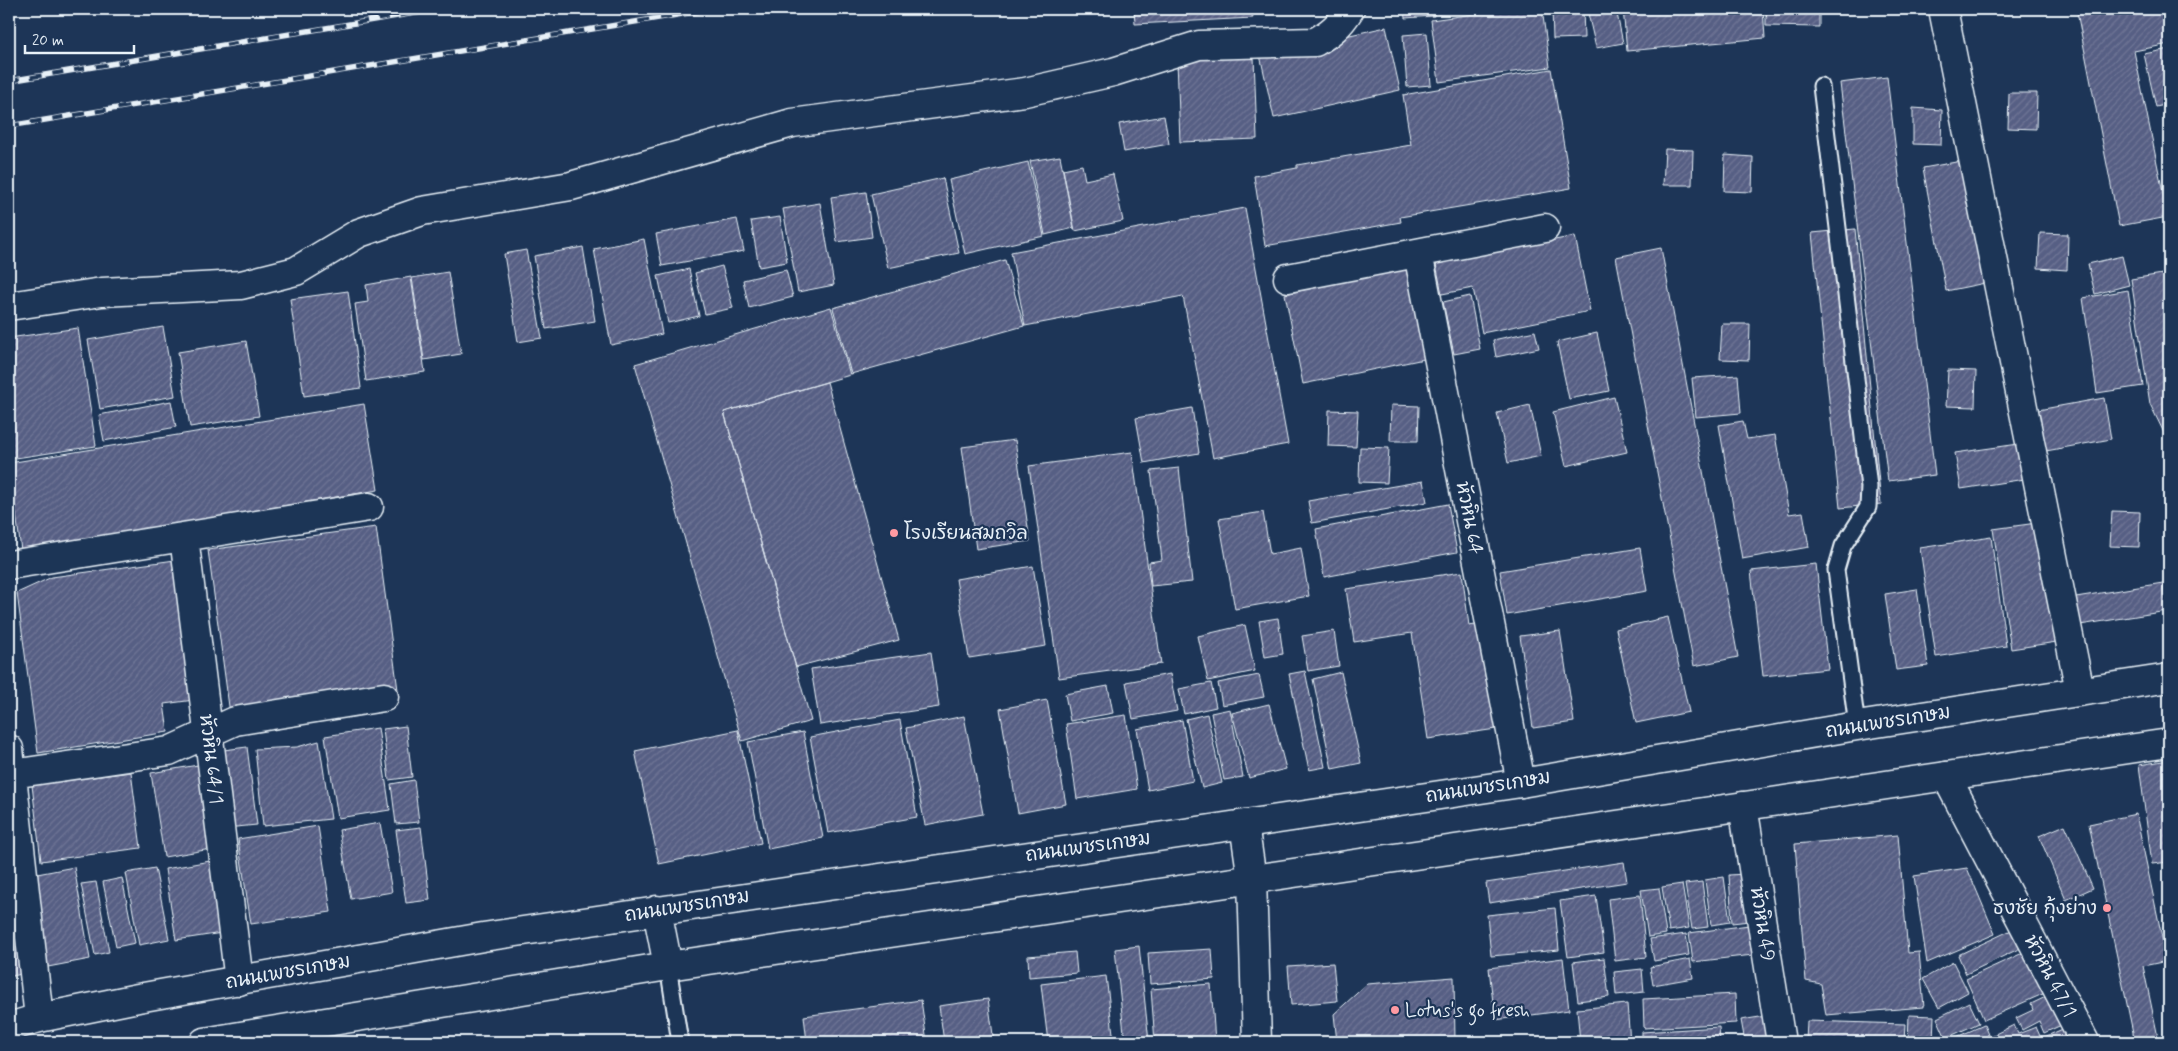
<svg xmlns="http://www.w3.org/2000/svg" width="2178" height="1051" viewBox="0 0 2178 1051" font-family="Mynerve,'Playpen Sans Thai',sans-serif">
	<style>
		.building { fill: url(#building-hatch); stroke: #e8f1f8 }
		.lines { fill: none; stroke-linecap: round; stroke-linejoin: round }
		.service-casing { stroke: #e8f1f8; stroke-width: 19 }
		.minor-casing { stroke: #e8f1f8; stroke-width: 31 }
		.tertiary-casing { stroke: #e8f1f8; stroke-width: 31 }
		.primary-casing { stroke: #e8f1f8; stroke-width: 31 }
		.service { stroke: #1d3557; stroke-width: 15 }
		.minor { stroke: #1d3557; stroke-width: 28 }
		.tertiary { stroke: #1d3557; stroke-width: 28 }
		.primary { stroke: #1d3557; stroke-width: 28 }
		.rail-casing { stroke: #e8f1f8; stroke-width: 5.5 }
		.rail { stroke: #1d3557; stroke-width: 4; stroke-dasharray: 11; stroke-linecap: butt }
		.poi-dot { fill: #ff9aa2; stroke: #1d3557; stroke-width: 2 }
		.labels { text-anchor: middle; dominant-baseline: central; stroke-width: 4.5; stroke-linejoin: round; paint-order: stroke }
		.street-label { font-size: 19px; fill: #e8f1f8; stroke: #1d3557 }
		.poi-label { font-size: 19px; fill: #e8f1f8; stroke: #1d3557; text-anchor: start }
	</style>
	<defs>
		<pattern id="building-hatch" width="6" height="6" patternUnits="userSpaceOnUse" patternTransform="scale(1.25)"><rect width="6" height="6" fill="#575e84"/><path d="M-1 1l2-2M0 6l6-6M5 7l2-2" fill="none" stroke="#6f7696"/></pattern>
	</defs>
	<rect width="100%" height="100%" fill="#1d3557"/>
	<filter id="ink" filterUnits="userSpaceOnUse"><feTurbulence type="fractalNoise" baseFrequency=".02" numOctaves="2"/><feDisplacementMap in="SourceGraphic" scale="10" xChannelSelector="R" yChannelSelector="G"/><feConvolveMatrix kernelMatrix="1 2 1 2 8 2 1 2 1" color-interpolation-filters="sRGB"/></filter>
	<g filter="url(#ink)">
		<path class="building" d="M1134 9H1252L1253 18 1135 24Z
			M1404 9H1434V16L1405 18Z
			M1437 9H1474L1438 14Z
			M1510 9H1542L1550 67 1439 82 1431 20Z
			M1552 9H1583L1584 38 1553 39Z
			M1587 9H1616L1623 43 1596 48Z
			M1623 9H1763L1765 38 1627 51Z
			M1766 9H1819V27L1766 26Z
			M2093 9H2165L2169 30V44L2134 51 2168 217 2119 226 2077 12Z
			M1386 27 1400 90 1274 118 1260 55Z
			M1427 33 1431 85 1407 87 1403 35Z
			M2169 49V104L2156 107 2144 54Z
			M1254 57 1257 139 1180 142 1177 60Z
			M1551 69 1571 188 1400 217 1401 222 1265 246 1254 176 1297 168V165L1411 145 1403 95Z
			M1887 77 1935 475 1888 481 1840 83Z
			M2009 93H2037L2036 129 2008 128Z
			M1913 108 1942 110 1941 145 1913 144Z
			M1164 116 1169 144 1124 152 1119 124Z
			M1665 149 1693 150 1692 185H1663Z
			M1725 155 1753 157 1752 192 1724 191Z
			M1060 156 1074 228 1045 235 1030 161Z
			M1967 160 1990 282 1946 291 1923 168Z
			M1028 162 1044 236 965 254 949 180Z
			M1082 165 1085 180 1113 174 1123 221 1075 231 1063 169Z
			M943 178 959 253 888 268 871 194Z
			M866 192 872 237 837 242 831 197Z
			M820 203 834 285 798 292 783 209Z
			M1245 208 1288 444 1213 458 1183 296 1025 326 1011 252Z
			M780 217 787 262 759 267 751 221Z
			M737 219 744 251 662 266 656 234Z
			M1855 229 1881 504 1840 508 1812 233Z
			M2040 233 2068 234 2067 270 2038 268Z
			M1575 236 1590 311 1482 333 1473 288 1442 294 1436 264Z
			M644 239 662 334 611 345 594 249Z
			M583 247 595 321 546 329 534 256Z
			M1661 248 1738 657 1694 666 1616 257Z
			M526 250 542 338 518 342 504 254Z
			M2122 256 2129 285 2095 294 2088 264Z
			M1005 260 1024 326 851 374 833 308Z
			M722 266 733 308 705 314 695 273Z
			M1406 268 1424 359 1303 384 1285 294Z
			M689 269 699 316 668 323 658 276Z
			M786 270 793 297 749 308 743 280Z
			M448 272 461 354 424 360 412 278Z
			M2169 273V443L2150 404 2131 279Z
			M411 277 425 372 366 381 355 304 368 302 366 285Z
			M2128 290 2143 386 2097 393 2083 298Z
			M348 291 361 388 304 396 290 299Z
			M1470 296 1480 349 1454 354 1443 302Z
			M831 307 850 375 724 412 811 721 742 741 635 364Z
			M1722 324H1750L1749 360 1720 359Z
			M163 327 175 396 100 409 88 340Z
			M78 328 96 446 9 459V338Z
			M1535 331 1539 348 1496 357 1493 340Z
			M1597 333 1609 391 1569 399 1557 342Z
			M246 341 259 416 190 427 178 352Z
			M1948 370 1976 371 1975 407 1946 406Z
			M1738 375 1741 413 1696 417 1692 378Z
			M827 382 899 640 796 667 724 412Z
			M1614 397 1627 452 1566 466 1553 412Z
			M2104 398 2111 439 2046 451 2038 410Z
			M171 401 176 427 104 441 99 415Z
			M364 404 378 490 21 550 9 463Z
			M1391 405 1419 406 1418 441H1390Z
			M1530 405 1541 456 1508 463 1497 413Z
			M1192 408 1199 453 1144 463 1136 418Z
			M1329 410 1358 411 1356 447 1328 446Z
			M1743 421 1747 439 1775 435 1789 514 1803 512 1809 547 1742 559 1719 425Z
			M1015 440 1030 541 976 549 962 447Z
			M2026 443 2031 478 1961 489 1955 453Z
			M1360 447 1389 448 1387 483 1359 482Z
			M1132 452 1161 664 1059 678 1029 466Z
			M1179 468 1192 582 1151 586 1149 562 1162 560 1151 471Z
			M1423 481 1427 502 1312 523 1308 501Z
			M1448 504 1457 552 1324 577 1316 529Z
			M2112 511 2140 512 2139 547 2110 546Z
			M1263 512 1270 554 1301 548 1309 596 1235 609 1219 519Z
			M2059 520 2076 639 2011 649 1993 529Z
			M376 527 398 690 230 714 208 550Z
			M1991 537 2006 646 1936 657 1920 548Z
			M1640 548 1647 591 1507 615 1500 571Z
			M175 560 194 700 164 704 168 732 38 753 17 593 52 577Z
			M1816 564 1828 669 1763 676 1751 571Z
			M1033 566 1046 646 969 658 956 579Z
			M1462 572 1469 626 1488 623 1503 728 1428 739 1412 633 1354 642 1346 589Z
			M2163 583 2167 611 2080 625 2076 597Z
			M1917 589 1928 666 1896 670 1885 594Z
			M1668 617 1689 712 1636 723 1616 629Z
			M1278 618 1283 654 1265 657 1259 621Z
			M1245 625 1255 671 1208 681 1198 636Z
			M1334 631 1339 666 1308 671 1302 636Z
			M1560 631 1574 722 1533 728 1520 636Z
			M931 652 939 707 820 725 811 669Z
			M1305 671 1325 767 1309 770 1289 674Z
			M1341 672 1361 763 1332 769 1313 679Z
			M1170 674 1177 711 1133 719 1126 682Z
			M1259 675 1264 697 1222 705 1218 683Z
			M1211 683 1216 707 1184 714 1179 689Z
			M1108 686 1113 713 1070 721 1065 694Z
			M1047 700 1066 804 1018 813 1000 709Z
			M1269 704 1286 769 1249 778 1232 713Z
			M1230 709 1243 777 1224 780 1211 713Z
			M1207 714 1222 783 1202 788 1186 719Z
			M1126 715 1137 789 1077 799 1066 724Z
			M964 716 983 814 925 825 906 728Z
			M900 720 917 817 828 833 810 737Z
			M1182 720 1193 781 1148 790 1137 729Z
			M406 726 412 777 389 780 383 729Z
			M378 728 390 810 338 818 325 736Z
			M738 730 761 843 659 864 635 751Z
			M803 732 823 838 768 849 748 742Z
			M319 741 331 819 263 826 255 749 297 747Z
			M247 747 257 825 226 828 216 751Z
			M2169 760V862L2152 864 2139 765Z
			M198 765 211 849 164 857 151 773Z
			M131 772 141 848 41 861 32 785Z
			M414 780 419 822 396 824 391 784Z
			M2136 814 2167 961 2143 966 2159 1042H2135L2089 824Z
			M380 823 392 892 351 899 339 830Z
			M2065 825 2093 888 2066 900 2039 836Z
			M318 826 331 912 251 924 238 839Z
			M421 827 430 900 406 903 396 830Z
			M1898 835 1908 953 1919 952 1924 1007 1826 1015 1821 984 1806 981 1795 844Z
			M210 861 222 933 176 940 165 869Z
			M1624 862 1627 882 1489 903 1486 883Z
			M74 867 90 959 48 967 32 875Z
			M155 868 169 939 139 945 126 873Z
			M1967 868 1995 934 1927 963 1914 876Z
			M1745 874 1749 921 1732 923 1729 875Z
			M1724 877 1730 922 1711 925 1705 880Z
			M122 878 135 943 116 947 103 882Z
			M96 882 109 952 95 955 81 884Z
			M1702 882 1708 927 1692 929 1685 884Z
			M19 883 22 906 9 908V885Z
			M1682 884 1689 928 1669 931 1662 887Z
			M1659 888 1666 934 1648 937 1641 890Z
			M1640 895 1646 957 1615 961 1608 899Z
			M1596 896 1604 952 1568 957 1560 901Z
			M1555 908 1559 950 1491 956 1487 915Z
			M20 913 33 971 9 977V915Z
			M1749 925 1753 955 1693 962 1689 933Z
			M2020 926 2029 944 1966 974 1958 955Z
			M1686 934 1689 955 1654 961 1650 939Z
			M1139 946 1149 1042H1125L1115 949Z
			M1212 949 1214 979 1150 984 1148 953Z
			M2027 951 2045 993 1984 1020 1966 979Z
			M1075 952 1077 973 1029 977 1028 956Z
			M1563 958 1569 1010 1495 1020 1489 968Z
			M1604 958 1609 997 1578 1001 1573 962Z
			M1690 959 1693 978 1653 985 1650 967Z
			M1953 962 1968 992 1939 1008 1923 979Z
			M1333 963 1337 1001 1291 1005 1288 966Z
			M1642 969 1644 992 1616 995 1614 972Z
			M1106 976 1114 1042H1048L1041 984Z
			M1454 977 1455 1042H1337L1334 1014 1367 984Z
			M1211 984 1215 1042H1155L1151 989Z
			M2054 993 2068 1022 2044 1033 2039 1021 2022 1030 2016 1018 2033 1010 2031 1004Z
			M1735 994 1736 1023 1644 1028 1643 999Z
			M988 999 994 1042H944L939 1006Z
			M921 1000 927 1042H807L804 1016Z
			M1969 1002 1979 1023 1946 1038 1937 1018Z
			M1627 1004 1630 1042H1580L1577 1009Z
			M1909 1015 1934 1016 1933 1042H1908Z
			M1766 1016 1769 1038 1745 1042 1741 1020Z
			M1807 1021 1905 1024 1904 1042H1806Z
			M1984 1025 1991 1042H1945Z
			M2014 1025 2018 1034 2036 1027 2040 1036 2027 1042H1993L1991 1036Z
			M1719 1027 1720 1042H1642V1032Z
			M2065 1028 2071 1042H2033Z"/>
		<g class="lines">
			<g class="service-casing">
				<path id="service" d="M1821 86 1869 487 1868 507 1843 546 1836 570 1857 726
					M668 966 680 1042"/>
			</g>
			<g class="minor-casing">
				<path id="minor" d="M1943 9 2080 691
					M1418 253 1521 783
					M1288 278 1545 228
					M9 306 102 292 241 285 296 271 359 233 422 211 571 186 792 123 1025 92 1113 72 1199 45 1315 42C1331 33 1340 25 1350 9
					M184 537 239 981
					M9 565 369 507
					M9 749 39 1018
					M12 774 169 751 235 721 384 697
					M1946 776 2085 1042
					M1743 806 1781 1042"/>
			</g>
			<g class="tertiary-casing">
				<path id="tertiary" d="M1252 879 1257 1042"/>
			</g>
			<g class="primary-casing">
				<path id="primary" d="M1244 824 1252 879
					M657 910 668 966
					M9 1027 39 1018 138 998 483 937 1521 783 1857 726 2169 678
					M204 1042 668 966 2169 743"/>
			</g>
			<use href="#service" class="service"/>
			<use href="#minor" class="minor"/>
			<use href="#tertiary" class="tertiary"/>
			<use href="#primary" class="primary"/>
			<g class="rail-casing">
				<path id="rail" d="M9 81 439 9
					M9 126 713 9"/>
			</g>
			<use href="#rail" class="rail"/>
		</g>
	</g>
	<g class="poi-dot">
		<circle cx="894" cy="533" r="5"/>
		<circle cx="2107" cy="908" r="5"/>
		<circle cx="1395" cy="1010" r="5"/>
	</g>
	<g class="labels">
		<g class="street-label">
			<text transform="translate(1469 518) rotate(79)">หัวหิน 64</text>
			<text transform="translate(1888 722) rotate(-9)">ถนนเพชรเกษม</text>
			<text transform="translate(211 759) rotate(83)">หัวหิน 64/1</text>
			<text transform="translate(1488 787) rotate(-9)">ถนนเพชรเกษม</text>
			<text transform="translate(1088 847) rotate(-8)">ถนนเพชรเกษม</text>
			<text transform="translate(687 906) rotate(-9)">ถนนเพชรเกษม</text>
			<text transform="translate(1762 924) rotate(81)">หัวหิน 49</text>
			<text transform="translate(288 972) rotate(-10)">ถนนเพชรเกษม</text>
			<text transform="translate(2050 976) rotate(62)">หัวหิน 47/1</text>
		</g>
		<g class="poi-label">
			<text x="904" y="533">โรงเรียนสมถวิล</text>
			<text x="2097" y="908" text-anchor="end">ธงชัย กุ้งย่าง</text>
			<text x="1405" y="1010">Lotus's go fresh</text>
		</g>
	</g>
	<rect width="2178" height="1051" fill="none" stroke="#1d3557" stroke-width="30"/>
	<rect x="15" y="15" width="2148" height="1021" fill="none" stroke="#e8f1f8" stroke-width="2" filter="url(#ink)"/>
	<path d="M25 45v8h109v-8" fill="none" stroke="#e8f1f8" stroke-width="2.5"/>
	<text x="32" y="45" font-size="15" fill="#e8f1f8" stroke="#1d3557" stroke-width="4" paint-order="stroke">20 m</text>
</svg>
